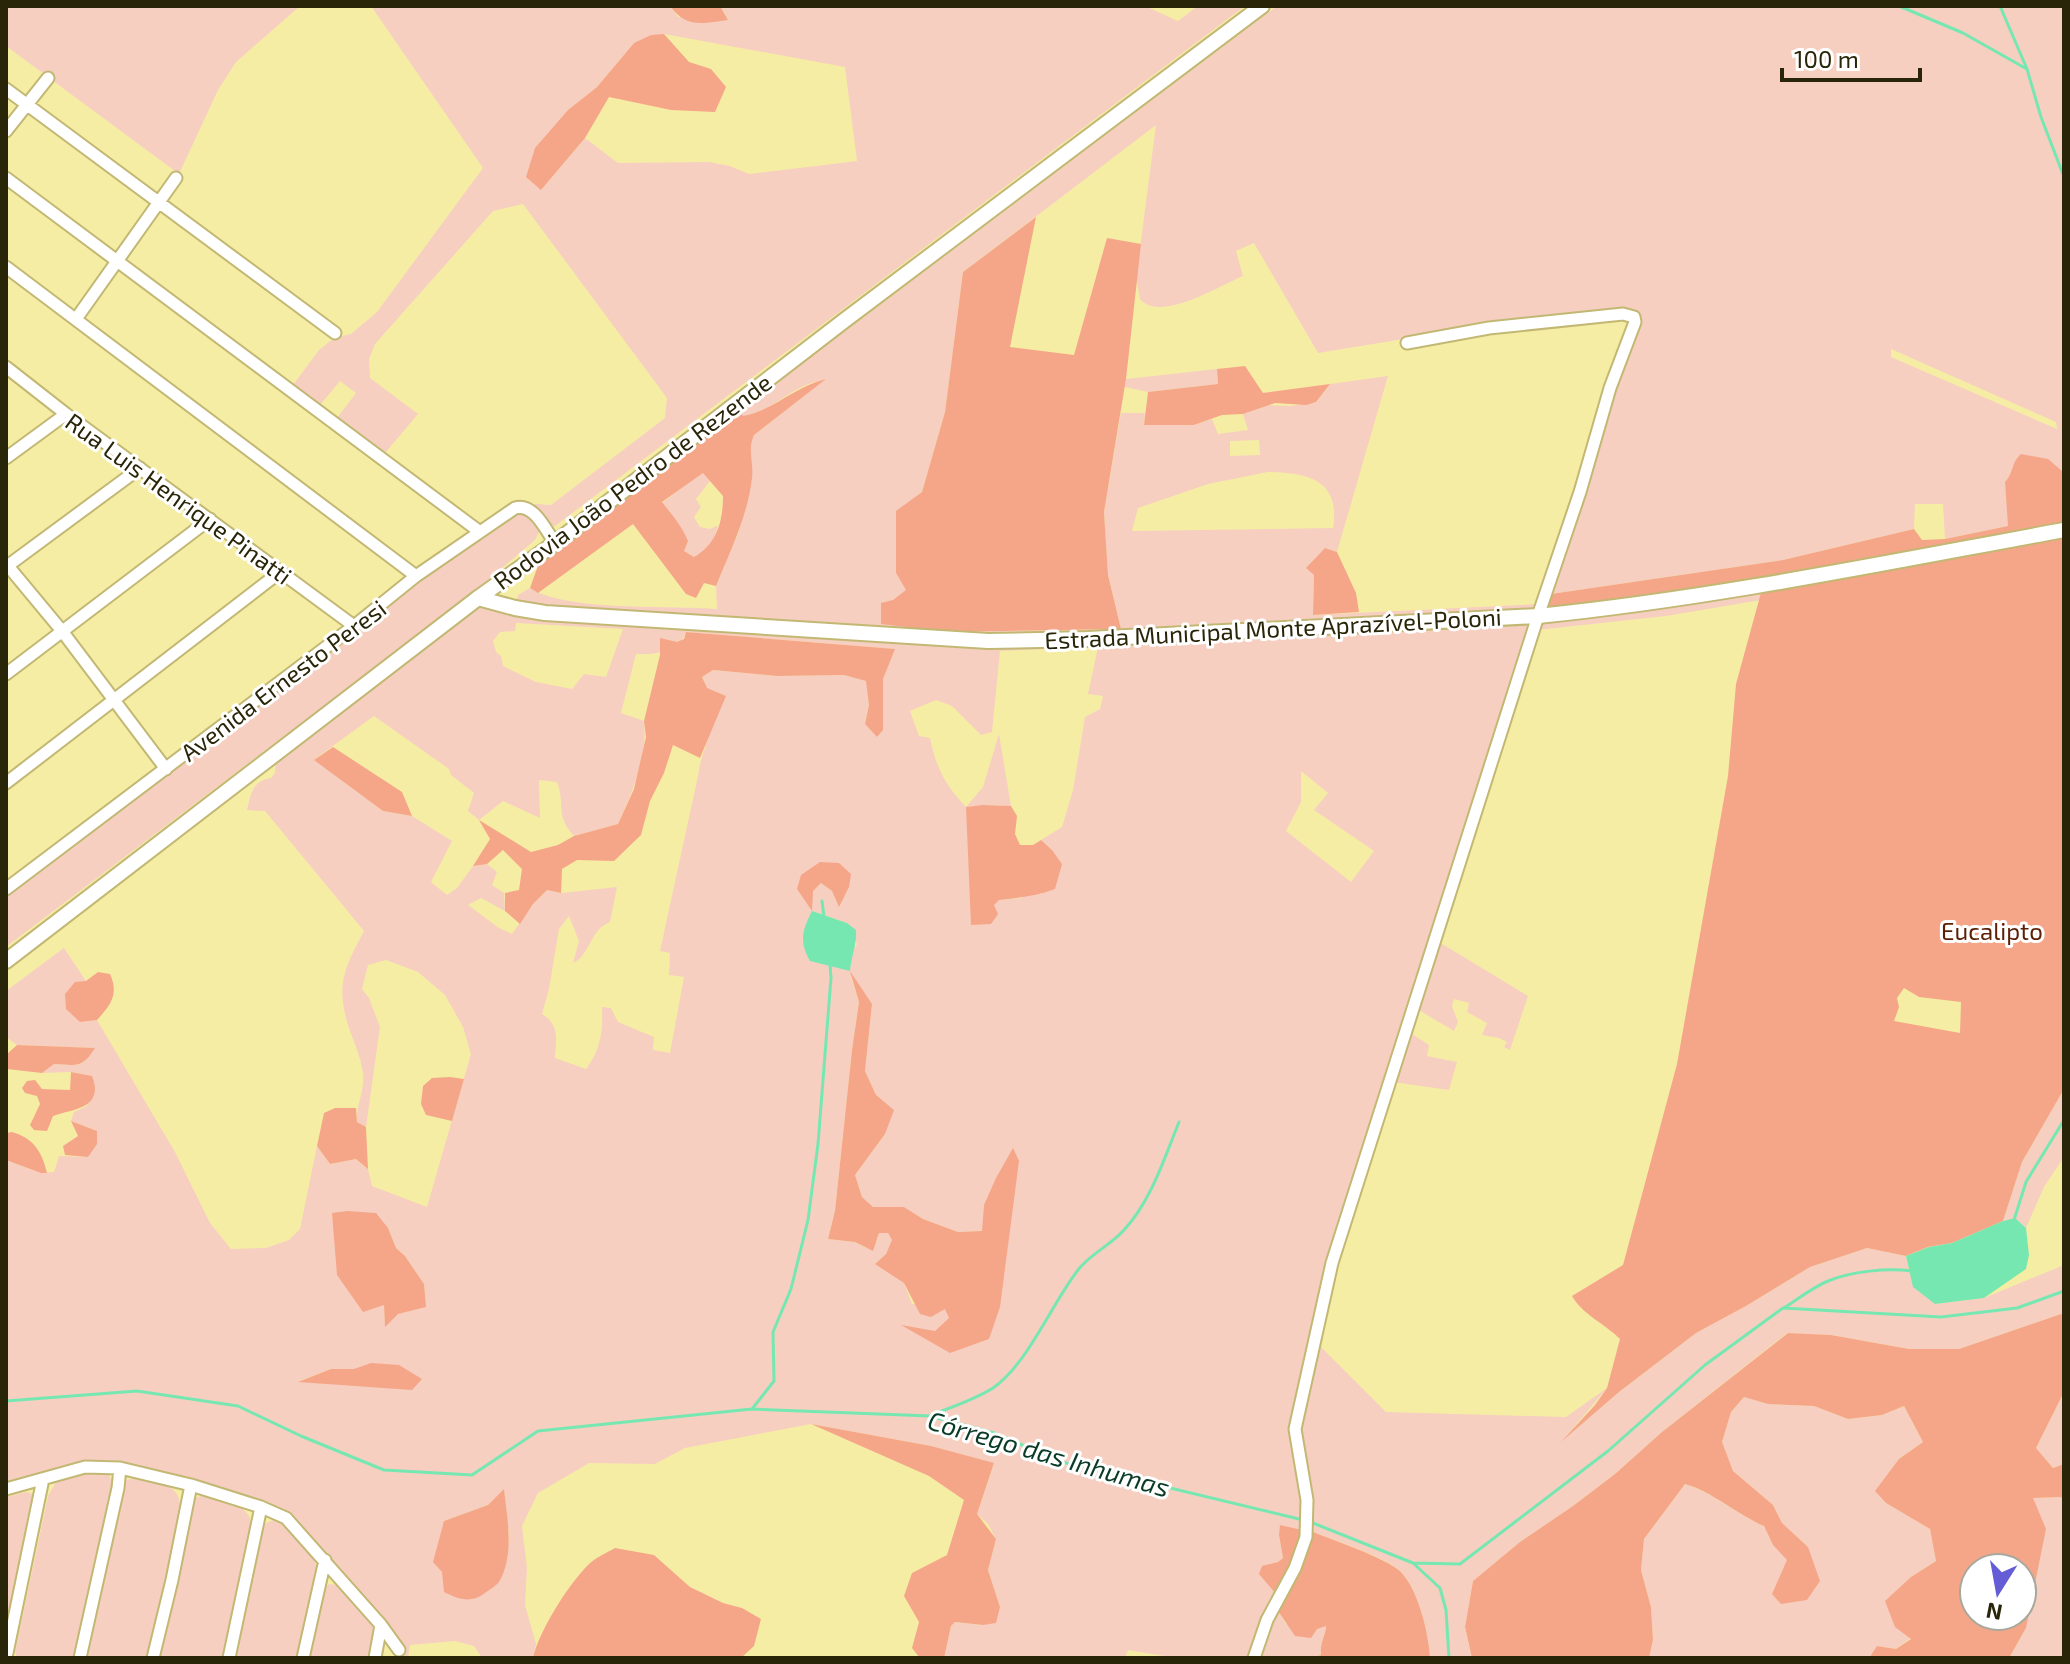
<svg xmlns="http://www.w3.org/2000/svg" width="2070" height="1664" viewBox="0 0 2070 1664" font-family="'Exo 2',sans-serif">
	<style>
		.green { fill: #f6cfc1; fill-rule: evenodd }
		.forest { fill: #f5a688; fill-rule: evenodd }
		.water { fill: #77e7b2 }
		.lines { fill: none; stroke-linecap: round; stroke-linejoin: round }
		.stream { stroke: #77e7b2; stroke-width: 3 }
		.minor-casing { stroke: #c2b873; stroke-width: 15 }
		.tertiary-casing { stroke: #c2b873; stroke-width: 18 }
		.secondary-casing { stroke: #c2b873; stroke-width: 18 }
		.minor { stroke: #fff; stroke-width: 11 }
		.tertiary { stroke: #fff; stroke-width: 14 }
		.secondary { stroke: #fff; stroke-width: 14 }
		.labels { text-anchor: middle; dominant-baseline: central; stroke-width: 6; stroke-linejoin: round; paint-order: stroke }
		.street-label { font-size: 24px; fill: #292508; stroke: #fff }
		.park-label { font-size: 24px; fill: #5b1f04; stroke: #fff }
		.water-label { font-size: 26px; font-style: italic; fill: #093b27; stroke: #fff }
	</style>
	<rect width="100%" height="100%" fill="#f6eda5"/>
	<path class="green" d="M6 6H300L236 62 218 90 179 174 6 46Z
		M371 6H670L678 17 728 20 720 6H1145L1178 21 1198 6H1245L555 526 547 524 532 508 536 504 551 505 665 418 667 398 523 204 493 211 375 344 369 359 370 378 418 414 385 453 337 418 356 393 340 381 320 405 293 385 319 350 334 338 351 334 377 312 483 168ZM664 34 845 67 857 161 749 174 730 166 709 162 618 163 585 138 541 190 568 110 597 87 634 43Z
		M1277 6H2064V475L2062 471 2010 477 2005 482 2009 526 1945 539 1943 504H1915L1914 529 1783 560 1551 594 1585 493 1636 318 1489 325 1318 353 1254 243 1236 251 1243 276C1219 286 1160 323 1140 299L1136 279 1156 125 963 272 945 412 922 492 896 512V573L907 590 893 600 947 632 1121 629 1108 575 1104 512 1121 413H1145L1144 425H1194L1212 419 1218 434 1248 430 1243 414 1267 405 1291 406 1316 402 1330 384 1388 376 1337 552 1325 548 1314 574 1313 615 1540 604 1536 611 988 639 516 604 518 595 530 588C567 612 670 605 717 609L716 586 739 531 752 477 749 445 754 435 824 380C791 385 776 410 742 417L739 411ZM1891 349 2056 422 2057 429 1891 357ZM1259 440 1260 455 1230 456V441ZM1268 472C1307 473 1341 479 1333 528L1132 531 1138 508 1208 484Z
		M1217 369 1218 384 1148 392 1125 387 1126 379Z
		M703 472 710 481 696 499 701 507 694 517 700 527 710 529 718 525C715 541 709 548 694 557L684 551 672 518 662 503Z
		M521 513 533 520 539 532 535 540 474 592 6 947V895L169 774 418 581Z
		M1762 589 1761 600 1666 616 1537 630 1539 620Z
		M476 606 989 644 1530 623 1291 1414 1289 1429 1303 1500 1302 1530 1279 1535 1283 1558 1278 1562 1270 1564 1276 1594 1249 1658H1176L1128 1650 1125 1658H944L951 1626 955 1622 983 1625 1000 1607 988 1570 996 1539 988 1524 977 1514 994 1464 931 1446 811 1424 685 1448 655 1464 589 1463 538 1493 522 1526 527 1568 525 1605 536 1644 533 1658H482L474 1646 455 1641 410 1645 408 1658H401L407 1650 384 1620 262 1502 191 1479 121 1463H84L6 1482V1160L41 1173 54 1172 59 1156 88 1157 97 1131 71 1121 74 1112 87 1106 92 1076 71 1072 42 1073 54 1064C75 1065 83 1069 94 1048L17 1045 6 1037V991L64 948 86 981 80 1022 97 1020 175 1152 210 1223 231 1249 266 1248 289 1240 300 1229 317 1146 330 1164 356 1159 368 1169 372 1186 427 1207 471 1054 463 1027 445 995 418 972 386 960 368 965 362 989 369 998 380 1027 366 1127 357 1122C356 1104 365 1092 363 1073 361 1059 355 1044 350 1031 335 987 343 970 364 931L265 811 247 810C251 794 252 781 271 778L275 773 276 761ZM516 623 623 629 606 677 584 674 572 689 536 682 503 666 501 656 496 652 493 641 500 632 515 631ZM686 632 894 649 883 679V729L877 737 865 724 869 705 867 681 844 675 777 676 713 670 702 677C709 691 712 716 709 733 706 749 700 758 698 776L660 951 670 953 669 975 684 977 670 1053 653 1050 654 1037 618 1022 611 1008 602 1007C603 1031 601 1049 586 1069L555 1058C556 1039 560 1025 542 1014L549 989 559 929 569 916 579 941 573 963C591 955 589 930 610 922L617 887 561 893 547 890 533 904 512 934 499 928 468 905 481 898 505 911 504 893 492 885 497 872 487 864 473 866 457 888 447 895 431 882 452 841 412 816 383 811 315 759 374 716 449 769 451 775 474 793 468 811 479 820 503 801 540 818 539 780 557 782C566 805 554 814 574 836L618 824C632 793 648 756 644 721L621 713 636 654C654 655 679 652 686 632ZM1098 647 1088 694 1103 696 1100 709 1085 717 1073 790 1062 827 1041 840 1052 850 1041 894 1029 893 1021 898 999 900 971 925 983 805 1011 806 999 734 983 787 966 807C945 785 936 767 930 738L919 736 910 711 936 700 952 706 981 735 992 732 1000 651ZM1301 771 1328 793 1314 810 1374 851 1351 882 1286 831 1301 802ZM839 863 849 887 839 906 832 891 821 883 813 891ZM812 911 847 923 857 944 851 955ZM851 976 872 1005 865 1071 876 1095 885 1134 855 1175 862 1197 873 1207H904L923 1219 958 1232 983 1231 984 1205 989 1339 974 1344 921 1330 935 1331 950 1318 945 1308 912 1304 904 1283 876 1263 886 1254 893 1240 888 1233 879 1232 877 1241 866 1248 855 1242 828 1239 835 1211 852 1050 859 1002ZM332 1213 388 1228 396 1248 405 1256 424 1284 425 1307 397 1314 385 1325 384 1305 334 1229ZM331 1369H354L412 1389 300 1381ZM504 1490 509 1534 507 1560 444 1592V1521L488 1505Z
		M1439 942 1528 996 1510 1050 1504 1047 1507 1042 1499 1038 1482 1035 1487 1023 1467 1012 1469 1003 1454 999 1452 1006 1458 1022 1454 1031 1417 1009Z
		M1409 1032 1429 1045 1427 1056 1457 1062 1449 1090 1393 1082Z
		M2064 1089V1157L2044 1187 2026 1228 2015 1218 2003 1221 2022 1162Z
		M1867 1248 1906 1256 1909 1271 1935 1304 1984 1298 2064 1265V1313L1959 1349H1909L1831 1335 1787 1333 1662 1432 1615 1474 1573 1506 1520 1542 1473 1581 1465 1627 1472 1658H1430C1429 1634 1417 1582 1396 1568 1373 1552 1337 1542 1311 1531L1312 1509 1298 1427 1319 1345 1386 1412 1566 1417 1607 1388 1565 1438 1619 1392 1696 1333 1746 1306 1810 1267Z
		M2064 1392V1464L2053 1468 2036 1448Z
		M1744 1397 1768 1404 1814 1406 1848 1419 1882 1415 1904 1406 1923 1442 1899 1459 1886 1503 1930 1529 1936 1561 1911 1577V1638L1896 1649 1877 1646 1869 1658H1649L1653 1640 1651 1607 1641 1570 1644 1539 1685 1484C1714 1493 1736 1514 1764 1526L1773 1545 1808 1547 1782 1523 1773 1505 1733 1471 1722 1442 1731 1412Z
		M87 1472 109 1474 112 1484 76 1658H17L15 1652 48 1496 56 1482Z
		M136 1478C154 1482 177 1482 180 1503L168 1579 148 1658H85L122 1488 126 1480Z
		M26 1492 33 1494 35 1499 6 1633V1497Z
		M203 1495C223 1501 248 1502 252 1525L225 1658H157L191 1506 196 1498Z
		M2061 1497 2064 1502V1658H2009L2026 1628 2033 1498Z
		M274 1520C289 1526 314 1550 316 1567L296 1658H234L260 1530 266 1523Z
		M329 1584 339 1585 374 1625 369 1658H307L323 1590Z
		M1276 1608 1286 1624 1317 1629 1326 1625C1326 1636 1320 1641 1321 1655L1311 1658H1256Z"/>
	<path class="forest" d="M670 6H720L728 20C704 23 686 29 670 6Z
		M664 34 689 62 711 69 726 87 715 112 671 110 609 97 585 138 541 190 526 177 535 148 568 110 597 87 634 43 651 35Z
		M1036 217 1010 347 1074 355 1107 238 1141 244 1126 379 1104 512 1108 575 1121 629 947 632 881 624V603L893 600 906 590 896 573V511L922 492 945 412 963 272Z
		M1245 366 1263 393 1330 384 1316 402 1306 405 1275 403 1243 414 1222 415 1194 425H1144L1148 392 1218 384 1217 369Z
		M826 379 754 435C747 450 754 462 752 478 748 515 730 552 716 586L704 583 696 598 686 594 633 524 538 593 530 588 539 563 739 411 743 416C775 410 793 387 826 379ZM703 473 723 496C723 521 717 544 694 557L684 551 688 541C682 526 672 515 662 502Z
		M2021 454 2048 459 2062 471 2064 527 1830 570 1552 609 1547 604 1551 594 1783 560 1914 529 1922 540 1945 539 2008 526 2005 482C2014 473 2011 462 2021 454Z
		M2064 534V1089L2022 1162 2003 1221 1952 1243 1928 1247 1906 1256 1867 1248 1810 1267 1746 1306 1696 1333 1619 1392 1561 1442 1595 1405 1607 1388 1620 1339C1604 1323 1583 1315 1572 1296L1623 1265 1677 1064 1728 776 1736 684 1762 589ZM1904 988 1919 997 1961 1002 1960 1033 1894 1021 1899 1007 1897 998Z
		M1325 548 1337 552 1356 593 1359 612 1313 615 1314 575 1306 568Z
		M686 632 895 649 883 679V730L877 737 865 724 869 705 866 681 844 675 777 676 713 670 702 677 707 688 726 696 700 758 673 745 664 773 650 801 641 835 614 861 577 860 562 869 561 893 547 890 533 904 520 924 505 911V893L519 890 522 869 503 850 487 864 473 866 490 839 479 820 531 852 558 845 574 836 618 824 634 789 646 737 644 721 660 655V638L677 642 684 639Z
		M333 747 402 792 412 816 383 811 314 760Z
		M983 805 1011 806 1017 816 1015 834 1020 845H1033L1041 840 1052 850 1062 864 1055 889C1037 896 1018 898 999 900L994 905 998 914 991 924 971 925 966 807Z
		M820 862 839 863 851 874 849 887 839 907 832 891 821 883 813 891 812 911 797 889 801 875Z
		M850 971 872 1004 865 1071 876 1095 894 1110 885 1134 855 1175 862 1197 873 1207H904L923 1219 958 1232 982 1231 984 1205 996 1178 1013 1148 1019 1161 1000 1307 989 1339 950 1353 901 1325 935 1331 949 1318 945 1309 931 1317 920 1314 904 1283 875 1264 886 1254 892 1240 888 1233H879L873 1251 855 1242 828 1239 835 1211 852 1050 859 1002Z
		M98 972 110 974C119 994 111 1005 97 1020L80 1022 66 1009 65 994 75 982 86 981Z
		M17 1045 95 1048C82 1069 76 1065 54 1064L42 1073 7 1069 6 1055Z
		M71 1072 92 1076C105 1109 72 1109 53 1116L47 1131 34 1130 30 1125 40 1104 37 1096 25 1093 22 1088 27 1081 35 1080 42 1089 70 1090Z
		M450 1077 464 1079 452 1121 426 1115 421 1104 423 1086 432 1078Z
		M335 1108H356L357 1122 366 1127 368 1169 356 1159 330 1164 317 1146 324 1113Z
		M71 1121 97 1131V1144L88 1157 65 1155 63 1146 78 1136Z
		M12 1132C33 1138 42 1151 47 1173H41L6 1160V1133Z
		M347 1211 376 1213 388 1228 396 1248 405 1256 424 1284 426 1307 398 1314 385 1327 384 1305 363 1312 337 1275 332 1213Z
		M2064 1313V1392L2036 1448 2053 1468 2064 1464V1502L2061 1497 2033 1498 2046 1529 2026 1628 2009 1658H1869L1877 1646 1896 1649 1911 1639 1895 1627 1885 1601 1911 1577 1936 1561 1930 1529 1886 1503 1875 1491 1899 1459 1923 1442 1904 1406 1882 1415 1848 1419 1814 1406 1768 1404 1744 1397 1731 1412 1722 1442 1733 1471 1773 1505 1782 1523 1808 1547 1820 1581 1807 1600 1781 1604 1772 1594 1787 1560 1773 1545 1764 1526C1736 1514 1713 1492 1685 1484L1644 1539 1641 1570 1651 1607 1653 1640 1649 1658H1472L1465 1627 1473 1581 1520 1542 1573 1506 1615 1474 1662 1432 1788 1333 1831 1335 1909 1349H1959ZM1974 1568H2022V1616H1974Z
		M371 1363 399 1365 422 1379 412 1390 298 1382 331 1369H354Z
		M811 1424 931 1446 994 1463 977 1514 996 1539 988 1570 1000 1607 996 1623 983 1625 955 1622 951 1626 944 1658 919 1657 912 1648 919 1622 904 1596 912 1573 947 1555 964 1500 929 1476Z
		M504 1489C507 1517 515 1555 499 1582 496 1586 489 1590 485 1593 471 1604 458 1599 444 1592L442 1572 433 1562 444 1521 488 1505Z
		M1280 1525 1302 1530 1298 1552 1276 1594 1259 1574 1262 1566 1278 1562 1283 1558 1279 1535Z
		M1311 1531C1335 1541 1375 1554 1396 1568 1417 1582 1429 1634 1430 1658H1311L1321 1655C1320 1641 1326 1635 1326 1626L1317 1629 1311 1638 1295 1636 1276 1608 1306 1556Z
		M615 1548 654 1555 690 1587 723 1603 742 1608 761 1619 754 1646 741 1658H533C539 1631 568 1585 588 1565 595 1558 606 1553 615 1548Z"/>
	<path class="water" d="M812 911 847 923 856 930C857 945 851 957 850 971L810 961C799 941 802 931 812 911Z
		M2015 1218 2026 1228 2029 1255 2026 1269 1984 1298 1935 1304 1913 1287 1906 1256 1929 1247 1952 1243 2003 1221Z"/>
	<g class="lines">
		<path class="stream" d="M1899 6 1963 33 2025 68
			M2000 6 2027 69 2041 117 2064 177
			M822 901 824 917
			M2014 1220 2026 1182 2064 1120
			M1784 1308C1798 1299 1813 1287 1828 1281 1853 1271 1886 1268 1912 1271
			M6 1401 137 1391 238 1406 301 1436 384 1470 472 1475 538 1431 752 1409 930 1416 994 1433 1062 1462 1303 1520
			M752 1409 774 1381 773 1332 791 1289 808 1220 818 1144 831 978 830 965
			M931 1415C952 1407 974 1400 993 1388 1027 1365 1052 1303 1078 1270 1090 1254 1111 1245 1124 1230 1151 1201 1164 1159 1179 1122
			M1313 1523 1413 1563 1460 1564 1608 1451 1705 1365 1783 1308 1941 1317 2017 1308 2064 1291
			M1413 1563 1440 1588 1446 1610 1449 1658"/>
		<g class="minor-casing">
			<path id="minor" d="M6 89 335 333
				M6 131 48 78
				M6 178 480 532
				M6 267 416 576
				M76 319 176 178
				M6 367 66 414 354 626
				M6 458 66 414
				M8 566 62 631 166 769
				M6 567 140 468
				M6 674 210 519
				M6 783 280 572
				M6 889 354 626 416 576 515 508C534 503 545 529 555 543
				M6 1489 85 1467 120 1468 191 1485 261 1507 286 1518 381 1625 399 1650
				M7 1653 43 1479
				M80 1658 118 1488 120 1468
				M153 1658 172 1580 191 1485
				M229 1658 261 1507
				M303 1658 325 1560
				M375 1658 381 1625
				M1254 1658 1267 1620 1295 1568 1306 1537 1307 1500 1295 1429 1332 1263 1538 616 1580 492 1610 388 1635 322 1634 317 1623 314 1489 328 1407 343"/>
		</g>
		<g class="tertiary-casing">
			<path id="tertiary" d="M478 598 515 608 545 613 988 641 1088 639 1538 616C1715 598 1889 562 2064 530"/>
		</g>
		<g class="secondary-casing">
			<path id="secondary" d="M6 961 478 598 555 543 845 320 1262 6"/>
		</g>
		<use href="#minor" class="minor"/>
		<use href="#tertiary" class="tertiary"/>
		<use href="#secondary" class="secondary"/>
	</g>
	<g class="labels">
		<g class="street-label">
			<text transform="translate(632 481) rotate(-37)">Rodovia João Pedro de Rezende</text>
			<text transform="translate(179 498) rotate(36)">Rua Luis Henrique Pinatti</text>
			<text transform="translate(1273 628) rotate(-3)">Estrada Municipal Monte Aprazível-Poloni</text>
			<text transform="translate(283 680) rotate(-37)">Avenida Ernesto Peresi</text>
		</g>
		<g class="park-label">
			<text x="1992" y="930">Eucalipto</text>
		</g>
		<g class="water-label">
			<text transform="translate(1049 1453) rotate(16)">Córrego das Inhumas</text>
		</g>
	</g>
	<rect width="2070" height="1664" fill="none" stroke="#292508" stroke-width="16"/>
	<g transform="translate(1998 1592) rotate(191)"><circle r="38" fill="#ffffff" stroke="#a9a89c" stroke-width="2"/>
	<path d="M0-6L14 30L0 20L-14 30Z" fill="#645dd6"/>
	<text y="-12" font-size="22" font-weight="bold" text-anchor="middle" fill="#292508">N</text>
	</g>
	<path d="M1782 68v12h138v-12" fill="none" stroke="#292508" stroke-width="4"/>
	<text x="1794" y="68" font-size="24" fill="#292508" stroke="#ffffff" stroke-width="6" paint-order="stroke">100 m</text>
</svg>
